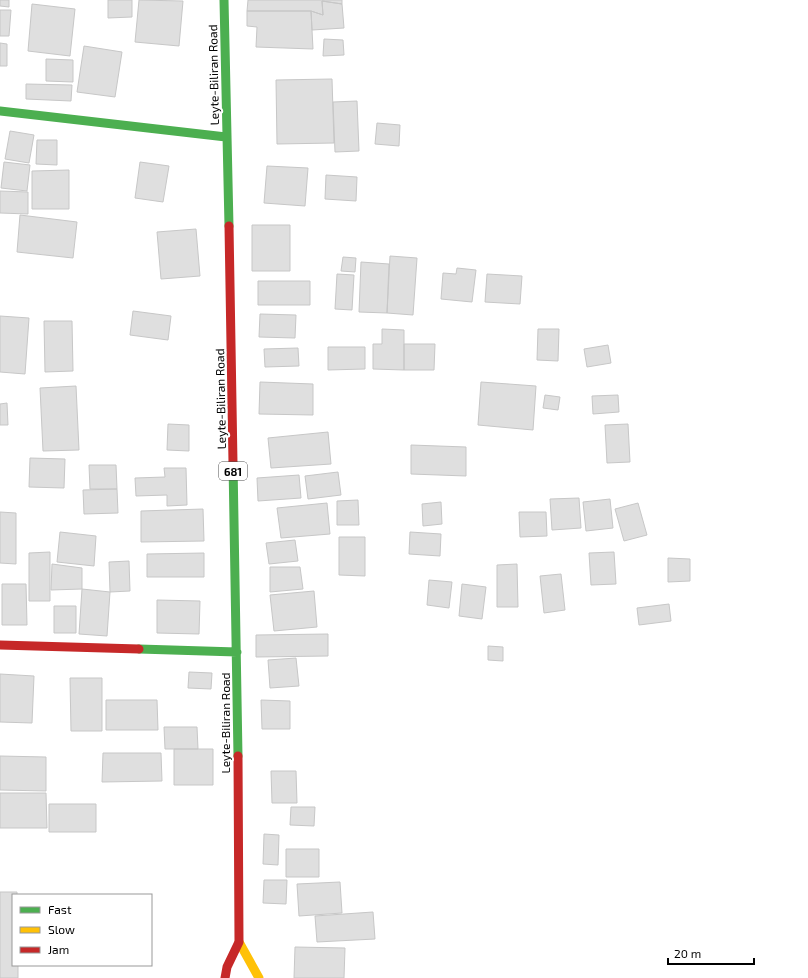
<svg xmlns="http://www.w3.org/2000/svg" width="808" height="978" viewBox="0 0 808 978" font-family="'Exo 2',sans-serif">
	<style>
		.building { fill: #dfdfdf; stroke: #c7c7c7 }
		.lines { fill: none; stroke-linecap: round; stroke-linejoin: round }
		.fast { stroke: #4caf50; stroke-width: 9 }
		.slow { stroke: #ffc107; stroke-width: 9 }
		.jam { stroke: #c62828; stroke-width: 9 }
		.labels { text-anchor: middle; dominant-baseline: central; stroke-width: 4; stroke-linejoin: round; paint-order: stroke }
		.shield { fill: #fff; stroke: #4c4c4c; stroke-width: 1 }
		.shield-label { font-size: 11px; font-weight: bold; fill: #000 }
		.street-label { font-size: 12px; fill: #000; stroke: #fff }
	</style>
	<rect width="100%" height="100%" fill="#fff"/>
	<path class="building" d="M0 0H9V7L0 6Z
		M108 0H132V17L108 18Z
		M139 0 183 1 179 46 135 42Z
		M248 0H342V4L322 1 323 15 311 11H247Z
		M322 1 342 4 344 28 312 30 311 11 323 15Z
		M32 4 75 9 70 56 28 51Z
		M0 10H11L9 36H0Z
		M247 11H311L313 49 256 47 257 27 247 26Z
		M324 39 343 40 344 55 323 56Z
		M0 43 7 44V66H0Z
		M84 46 122 52 115 97 77 92Z
		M46 59 73 60V82L46 81Z
		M332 79 334 143 277 144 276 80Z
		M26 84 72 85 71 101 26 99Z
		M357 101 359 151 335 152 333 102Z
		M377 123 400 125 399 146 375 144Z
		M10 131 34 135 29 163 5 159Z
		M37 140H57V165L36 164Z
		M4 162 30 165 27 191 1 188Z
		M140 162 169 166 163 202 135 198Z
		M267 166 308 168 305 206 264 203Z
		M69 170V209H32V171Z
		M326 175 357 177 356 201 325 199Z
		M0 191 28 192V214L0 213Z
		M20 215 77 222 73 258 17 252Z
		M252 225H290V271H252Z
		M196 229 200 276 161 279 157 232Z
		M390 256 417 258 413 315 387 313Z
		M343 257 356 258 355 272 341 271Z
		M361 262 389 264 387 313 359 312Z
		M457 268 476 270 472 302 441 299 443 273 456 274Z
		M337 274 354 275 352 310 335 309Z
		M487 274 522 276 520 304 485 302Z
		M258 281H310V305H258Z
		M133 311 171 316 168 340 130 335Z
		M260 314 296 315 295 338 259 337Z
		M0 316 29 318 25 374 0 372Z
		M44 321H72L73 371 45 372Z
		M382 329 404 330V370L373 369V344H382Z
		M538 329H559L558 361 537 360Z
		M404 344H435L434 370H404Z
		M608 345 611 363 587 367 584 349Z
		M328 347H365V369L328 370Z
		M298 348 299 366 265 367 264 349Z
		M260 382 313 384V415L259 414Z
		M481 382 536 386 533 430 478 425Z
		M76 386 79 450 43 451 40 388Z
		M545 395 560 397 558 410 543 408Z
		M618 395 619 412 593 414 592 396Z
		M7 403 8 425H0V404Z
		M168 424 189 425V451L167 450Z
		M628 424 630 462 607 463 605 425Z
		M328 432 331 464 271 468 268 438Z
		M411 445 466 447V476L411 474Z
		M30 458 65 459 64 488 29 487Z
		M89 465H116L117 489H90Z
		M164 468H186L187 505 167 506V495L136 496 135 478 165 477Z
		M338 472 341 495 308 499 305 476Z
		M299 475 301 498 258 501 257 478Z
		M117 489 118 513 84 514 83 490Z
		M579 498 581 528 552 530 550 499Z
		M610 499 613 528 586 531 583 502Z
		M358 500 359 525H337V501Z
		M441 502 442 524 423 526 422 504Z
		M327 503 330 534 281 538 277 508Z
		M638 503 647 535 624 541 615 509Z
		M203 509 204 541 141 542V511Z
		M0 512 16 513V564L0 563Z
		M519 512H546L547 536 520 537Z
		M60 532 96 536 94 566 57 562Z
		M410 532 441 534 440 556 409 554Z
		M339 537H365V576L339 575Z
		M295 540 298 561 269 564 266 543Z
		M50 552V601H29V553Z
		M614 552 616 584 591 585 589 553Z
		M204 553V577H147V554Z
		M668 558 690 559V581L668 582Z
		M129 561 130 591 110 592 109 562Z
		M52 564 82 568V589L51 590Z
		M517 564 518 607H497V565Z
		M270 567H300L303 589 270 592Z
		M561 574 565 610 544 613 540 576Z
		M429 580 452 582 449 608 427 605Z
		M2 584H26L27 625H2Z
		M462 584 486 587 482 619 459 616Z
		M82 589 110 592 107 636 79 634Z
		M314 591 317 627 274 631 270 595Z
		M157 600 200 601 199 634 157 633Z
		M669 604 671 621 639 625 637 608Z
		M54 606H76V633H54Z
		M328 634V656L256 657V635Z
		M488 646 503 647V661L488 660Z
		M296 658 299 686 270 688 268 660Z
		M189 672 212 673 211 689 188 688Z
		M0 674 34 676 32 723 0 722Z
		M70 678H102V731H71Z
		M106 700H157L158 730H106Z
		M261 700 290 701V729H262Z
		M164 727H197L198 749H165Z
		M174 749H213V785H174Z
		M103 753H161L162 781 102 782Z
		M0 756 46 757V791L0 790Z
		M271 771H296L297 803H272Z
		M0 793H46L47 828H0Z
		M49 804H96V832H49Z
		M291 807H315L314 826 290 825Z
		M264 834 279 835 278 865 263 864Z
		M286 849H319V877H286Z
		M264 880H287L286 904 263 903Z
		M340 882 342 913 299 916 297 884Z
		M0 892H17V895H13V965H18V978H0Z
		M373 912 375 939 317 942 315 916Z
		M295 947 345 948 344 978H294Z"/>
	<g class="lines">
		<path class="fast" d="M224 0 229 226
			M0 111 226 137
			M233 463 238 756
			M139 649 237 652"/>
		<path class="slow" d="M239 942 259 978"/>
		<path class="jam" d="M229 226 233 463
			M0 645 139 649
			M225 978 227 967 239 942 238 756"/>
	</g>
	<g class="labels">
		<rect class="shield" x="219" y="462" width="28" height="18" rx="3"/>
		<g class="shield-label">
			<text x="233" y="471">681</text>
		</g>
		<g class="street-label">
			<text transform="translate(213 75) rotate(-91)">Leyte-Biliran Road</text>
			<text transform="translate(220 399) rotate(-91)">Leyte-Biliran Road</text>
			<text transform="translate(225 723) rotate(-90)">Leyte-Biliran Road</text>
		</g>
	</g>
	<rect x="12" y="894" width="140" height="72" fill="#ffffff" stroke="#999999"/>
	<rect x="20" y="907" width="20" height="6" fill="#4caf50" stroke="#999999"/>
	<text x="48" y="914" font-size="12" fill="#000000">Fast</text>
	<rect x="20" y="927" width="20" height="6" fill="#ffc107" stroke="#999999"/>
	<text x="48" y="934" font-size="12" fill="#000000">Slow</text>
	<rect x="20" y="947" width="20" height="6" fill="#c62828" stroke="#999999"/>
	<text x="48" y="954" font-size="12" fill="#000000">Jam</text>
	<path d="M668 958v6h86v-6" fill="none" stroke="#000000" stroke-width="2"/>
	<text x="674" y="958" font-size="12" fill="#000000" stroke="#ffffff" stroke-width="3" paint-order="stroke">20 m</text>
</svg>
